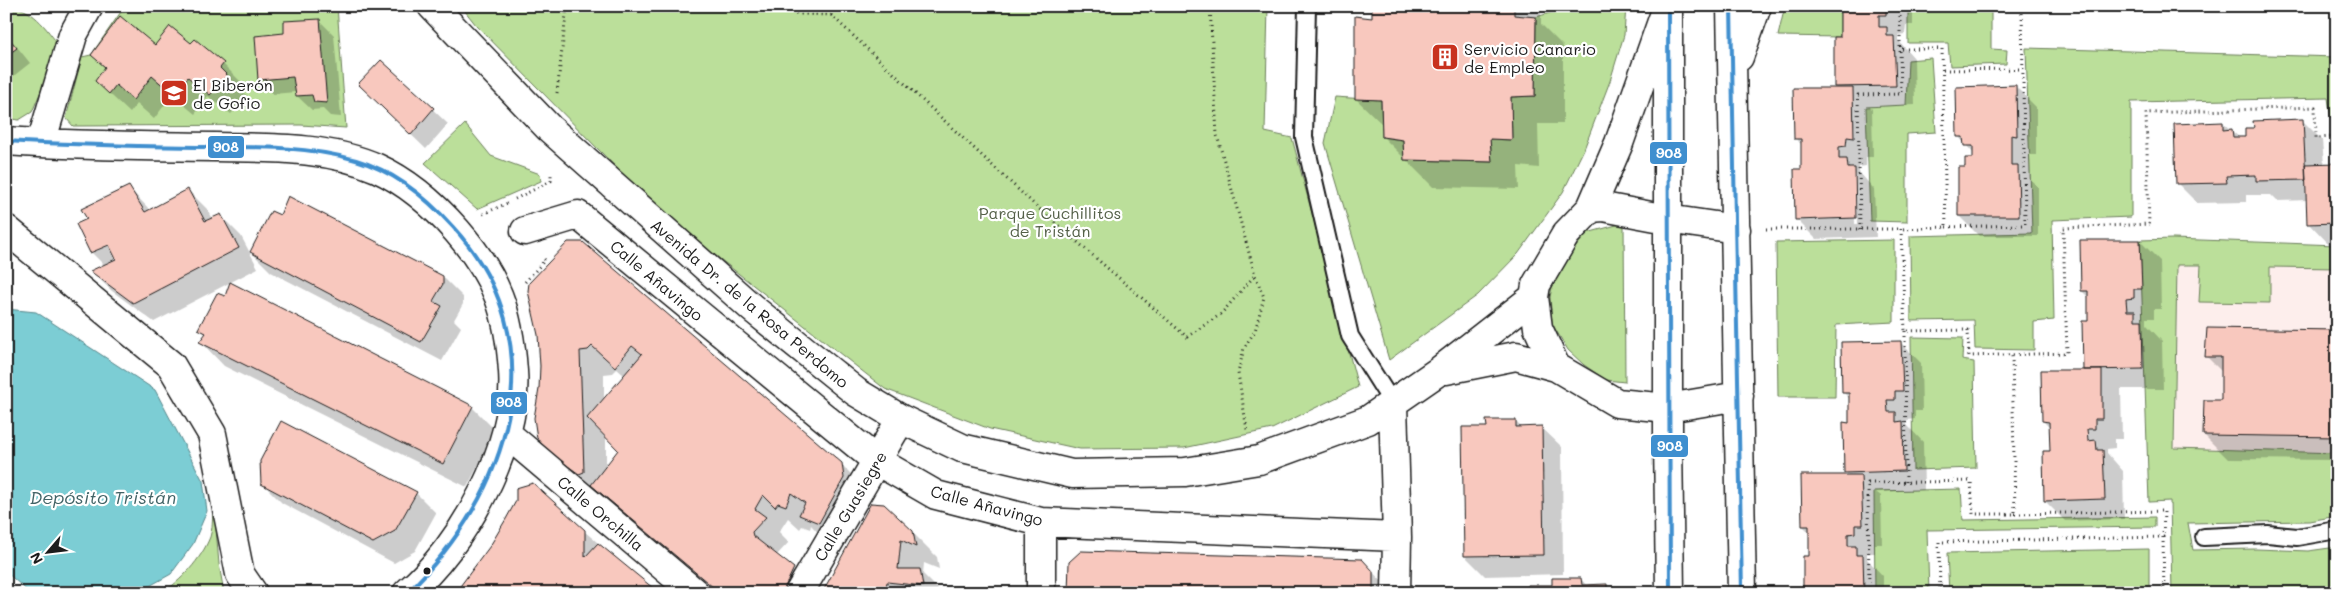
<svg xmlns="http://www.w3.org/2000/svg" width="2343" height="599" viewBox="0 0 2343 599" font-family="Mali,sans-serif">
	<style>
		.built { fill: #fdeeec }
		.green { fill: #bbdf9a; stroke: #6c7e5b }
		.water { fill: #7ccdd4; stroke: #56868a }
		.shadow { fill: #0003; fill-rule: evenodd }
		.building { fill: #f8c8be; stroke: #1c1c1c }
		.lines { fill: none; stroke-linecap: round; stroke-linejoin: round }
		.lane-casing { stroke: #1c1c1c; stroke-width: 20 }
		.street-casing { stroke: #1c1c1c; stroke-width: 31 }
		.secondary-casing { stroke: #1c1c1c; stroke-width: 31 }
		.path { stroke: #1c1c1c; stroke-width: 3; stroke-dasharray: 1 4; stroke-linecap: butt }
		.lane { stroke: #fff; stroke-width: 16 }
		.street { stroke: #fff; stroke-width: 28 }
		.secondary { stroke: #fff; stroke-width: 28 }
		.bus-1-casing { stroke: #fff; stroke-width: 8 }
		.bus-1 { stroke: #3f8fcf; stroke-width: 4 }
		.bus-dot { fill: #1c1c1c; stroke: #fff; stroke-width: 2 }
		.labels { text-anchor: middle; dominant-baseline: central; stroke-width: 4.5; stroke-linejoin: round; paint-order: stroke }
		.poi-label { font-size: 16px; fill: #1c1c1c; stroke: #fff; text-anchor: start }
		.park-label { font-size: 16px; fill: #546048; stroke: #fff }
		.street-label { font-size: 16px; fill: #1c1c1c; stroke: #fff }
		.water-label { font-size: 18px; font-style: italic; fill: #426366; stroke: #fff }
		.line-badge { stroke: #fff; stroke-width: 2 }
		.badge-label { font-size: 14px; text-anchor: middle; font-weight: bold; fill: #fff }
	</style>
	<rect width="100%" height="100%" fill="#fff"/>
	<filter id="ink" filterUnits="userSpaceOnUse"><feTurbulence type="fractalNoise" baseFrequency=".02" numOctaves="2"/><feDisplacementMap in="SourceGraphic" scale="10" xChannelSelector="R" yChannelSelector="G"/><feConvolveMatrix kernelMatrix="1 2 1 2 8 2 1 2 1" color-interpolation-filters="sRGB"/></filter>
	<g filter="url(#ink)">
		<path class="built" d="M2177 265 2337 268V453L2174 448Z"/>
		<path class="green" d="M6 6C32 6 46 28 60 47L32 112 19 120 6 118Z
			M125 6H337L346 128 301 125 73 126 66 118 82 57 91 55Z
			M461 6H1268L1265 132 1292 138 1358 387 1272 429 1184 448 1080 449 990 429 885 389 659 211 476 25Z
			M1573 6H1626L1624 35 1610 81 1584 149 1563 192 1518 254 1478 295 1389 360 1325 143 1335 97 1381 100 1382 137 1403 140 1404 160 1492 162 1490 139 1512 140 1511 97 1535 96 1536 17Z
			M1785 6 1840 7V37L1778 36Z
			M1908 6H1991V49L2007 50 2006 64 1950 66 1948 43H1908Z
			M2026 48 2337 57V118H2331L2328 98 2131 102V217L2052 220 2054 320 2034 322V350L1975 349 1974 320 1911 321 1910 236 2032 233Z
			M1931 58 1936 132 1907 134V222L1870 221 1866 107 1906 105 1908 60Z
			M465 124 491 156 540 174 541 181 477 209 425 163Z
			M1624 223 1625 382 1606 380 1584 365 1568 350 1552 324 1550 297 1555 273 1587 233Z
			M2173 239 2337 245V268L2270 267V303L2199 302 2201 265H2177L2174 448 2337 453V516L2309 521 2188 523 2193 550 2256 549 2308 551 2337 547V593H2172L2170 501 2149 502 2140 240Z
			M1894 240V322L1836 325 1835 397H1778L1776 242Z
			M1911 337 1963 338 1962 360 1974 362 1976 468 1913 470Z
			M1961 489 1963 520 2155 517V527L1927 530 1929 593H1875L1874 491Z
			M213 493 219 564 224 593H161C180 583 202 558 210 537 214 524 212 507 213 493Z
			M2149 549V593H1949L1947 553Z"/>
		<path class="water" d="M6 309 36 312 155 390 203 481 207 511 193 544 171 574 137 593H30L6 572Z"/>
		<path class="shadow" d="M1374 6H1541V24L1563 46V124H1538L1539 168 1518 166 1519 189 1433 187 1383 137V125L1356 99 1373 19Z
			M1834 6H1913V25H1906L1905 34 1898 35V40L1914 58 1915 105 1870 107 1872 109 1873 157H1866V166L1859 167V172L1874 189 1876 237 1816 239 1796 219 1802 170V145L1795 138 1836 89 1835 38 1842 39 1841 14ZM1854 172 1856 175 1857 224H1855Z
			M319 20 334 35 341 117 330 116 323 109 312 110 297 96 296 92 273 94 259 79Z
			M6 33 30 63 6 82Z
			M195 41 223 64 243 84 239 88 247 96 231 114 208 96 195 114 172 95 154 119 137 104 130 113 96 81 106 69 92 55 155 47 191 45Z
			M382 61 448 124 426 149 374 99Z
			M2016 87 2036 107V155H2030L2031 180 2038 187V236H1979L1959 216 1966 168 1974 159V154L1958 136Z
			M2302 120 2322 140 2324 164H2337V243L2329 244 2309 223 2308 200 2277 201 2271 195H2246V202L2197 203 2177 183 2223 123 2240 138H2246Z
			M128 187 151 211 188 190 208 210 213 219 221 216 241 236 258 268 154 322 112 291 92 272 105 266 91 252 88 219Z
			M2140 241 2160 261 2161 309H2154V318H2146V324L2162 341 2163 389H2121L2122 439H2115V448L2107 449V453L2123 471 2124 519 2065 521 2045 501 2051 452 2050 428 2043 421 2084 371 2083 322H2090L2089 298 2082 291Z
			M251 252 443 277 463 297V304L454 320 461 327 442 361 271 272Z
			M530 284 841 464 865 488 867 502 843 547 824 539 811 525 810 529 802 526 800 529 788 518 779 532 789 542 776 556 817 593H717L605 497 573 474 548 450 540 389 539 334ZM617 369 625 376 604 400V374L613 373ZM606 436 620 450 606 467Z
			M226 298 472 407 496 431 467 487 224 366 201 342 206 335 200 328Z
			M2337 331V460L2228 459 2204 435 2222 401V372L2206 356Z
			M1901 343 1921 363 1922 411H1915V419L1907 420V425L1923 442 1924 490 1876 492 1881 496 1882 544H1875V553H1867V559L1883 576V593H1805L1811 558 1810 533 1803 526 1849 476 1845 472 1850 424V399L1843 392Z
			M1515 421 1522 428 1541 427 1562 447 1563 574 1485 576 1465 556 1488 428Z
			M262 483 416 493 436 513 415 551 394 563 282 503Z
			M584 531 657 593H455L491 547Z
			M912 532 937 557 939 569 924 563 923 574 942 593H823Z
			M1361 560 1393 593H1069Z
			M1581 579 1587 586 1606 585 1614 593H1529Z"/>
		<path class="building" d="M1372 6H1514V15L1536 17 1535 96 1511 97 1512 140 1490 139 1492 162 1404 160 1403 140 1382 137 1381 100 1355 99V16L1372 18Z
			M1833 6H1886V15H1879V27H1887V36H1894L1896 86 1834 87V37H1840V7Z
			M120 16 155 45 170 26 191 43 195 39 224 63 220 68 228 76 210 95 188 77 174 95 152 76 133 100 116 85 109 94 95 81 105 67 91 55Z
			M320 19 327 103 314 102 312 95 296 96 293 77 258 80 255 36 284 33V21Z
			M6 35 17 48 6 56Z
			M381 60 434 108 411 135 358 84Z
			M2016 85 2017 136 2011 135V165H2018L2019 216H1958V167H1965V158H1973V146H1964L1963 137H1957L1956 87Z
			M1793 88H1853L1854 138 1847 137 1846 146 1839 147V159H1847L1848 168H1855L1856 218 1795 220 1794 169H1801V139H1794Z
			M2303 119 2306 180 2256 181V175L2226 176 2227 183 2176 184 2174 124 2223 122V130L2232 129 2233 137H2245V128H2254L2253 121Z
			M2337 163V223L2307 224 2305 164Z
			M129 186 145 212 188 189 205 221 221 214 239 248 133 303 90 271 116 259 109 245 90 253 76 224 87 219 81 209Z
			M288 196 443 276V284L433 301 442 306 421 342 250 252 271 211 280 215Z
			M2080 240H2140L2142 289H2134V298L2126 299 2127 311H2135V320H2142L2143 369 2083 370 2082 321H2088V291H2081Z
			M568 242H583L842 463 844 478 819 523 799 515 805 503 791 493 786 506 778 503 775 507 763 495 755 509 766 517 752 532 753 536 794 568 782 593H720L591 485 618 450 587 418 642 354 632 346 615 367 592 346 588 350 580 351 584 472 579 474 547 451 537 438 534 418 539 389 540 366 538 335 528 291 529 283Z
			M230 282 473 406 443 464 199 342 206 333 198 329 217 293 225 296Z
			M2207 328 2337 330V437L2203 435 2204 400H2221V357H2205Z
			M1901 341 1903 391H1895V400H1887L1888 412H1896V422L1903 421 1904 471 1844 473 1843 422 1849 423V393H1842L1841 342Z
			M2041 370H2102V419H2095V429H2087L2088 441 2096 440 2097 450H2103L2105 499 2044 501 2043 451H2050L2049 422 2042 421Z
			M1486 420H1516V427L1542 426 1544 555 1464 556 1462 427H1487Z
			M281 421 417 492 395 531 373 543 261 484 260 461Z
			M1801 475H1861L1863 525H1855V533L1848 534V546H1856V555H1863L1864 593H1803V556H1809V526H1802Z
			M533 483 585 530V557L598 543 659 593H455L490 546 506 519 516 501V488Z
			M871 503 884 504 913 531 916 547 901 540 898 569H920L923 586 887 582 885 593H822Z
			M1081 551 1362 559 1373 571V593H1068L1069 562Z
			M1552 578H1581L1582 585 1607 584V593H1528V585H1552Z"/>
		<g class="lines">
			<g class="lane-casing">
				<path id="lane" d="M1307 6 1304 137 1350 336 1393 404
					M2204 537 2268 534 2297 537 2337 530"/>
			</g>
			<g class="street-casing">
				<path id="street" d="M432 6 549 128 752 308 856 392 901 419 962 448 1072 474 1185 472 1259 460 1368 420 1439 371 1534 297
					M6 141C76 146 145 146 215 147 268 148 327 146 377 168 408 182 435 206 457 231 497 277 509 312 513 371 519 445 463 546 407 593
					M41 143 73 35 89 6
					M1591 208 1619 143 1666 10
					M6 229 171 365 212 434 240 574 253 593
					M525 231 578 215 877 461 936 495 1041 522 1397 537
					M1556 367 1538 328 1534 297 1536 285 1566 234 1591 208 1603 207 1667 219
					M1446 370 1516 356 1556 367 1617 403 1668 408
					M1393 404 1397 537 1396 593
					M507 434 695 593
					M799 593 901 419
					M1041 593V522"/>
			</g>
			<g class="secondary-casing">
				<path id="secondary" d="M1668 6V437L1670 593
					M1731 6 1742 593
					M1739 57 1757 6
					M1667 219 1736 229
					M1668 408 1739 396"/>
			</g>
			<path class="path" d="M789 6 797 14 831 15 838 6
				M1210 6 1217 135 1255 275 1264 297 1255 331 1244 348 1238 373 1247 430
				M1900 6V49H1942L1946 227 1901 229
				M831 15 1037 207 1187 337 1221 314 1255 275
				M1943 70 2021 69
				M557 93 567 6
				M515 199 551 181V173
				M483 214 510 202
				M1946 227 2025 225 2022 6
				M1766 229H1901L1905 331 1968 330 1969 356 2067 353 2063 228 2149 224 2146 113 2315 107 2316 138 2337 137
				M1860 230 1858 95 1901 94 1900 49
				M525 282 545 260 544 259
				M1905 331 1906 482
				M2015 514 2164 511 2163 537
				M1869 593 1868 483 1971 481 1973 514H2015L2012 355
				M1940 593 1939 542 2163 537 2164 593"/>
			<use href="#lane" class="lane"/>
			<use href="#street" class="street"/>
			<use href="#secondary" class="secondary"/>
			<g class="bus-1-casing">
				<path id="bus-1" d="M1668 6 1670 593
					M1731 6 1742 593
					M6 141C70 145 133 146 197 147 250 147 304 145 356 160 394 171 426 197 453 227 559 343 510 494 407 593"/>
			</g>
			<use href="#bus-1" class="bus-1"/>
		</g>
	</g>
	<defs>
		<g id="building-square" transform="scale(1.4375)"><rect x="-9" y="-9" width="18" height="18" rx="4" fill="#c8321e" stroke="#fff"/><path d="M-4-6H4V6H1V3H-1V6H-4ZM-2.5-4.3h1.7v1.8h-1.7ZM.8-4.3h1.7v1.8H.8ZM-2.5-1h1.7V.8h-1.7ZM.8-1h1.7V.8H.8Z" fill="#fff"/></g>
		<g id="school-square" transform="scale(1.4375)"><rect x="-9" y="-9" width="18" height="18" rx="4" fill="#c8321e" stroke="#fff"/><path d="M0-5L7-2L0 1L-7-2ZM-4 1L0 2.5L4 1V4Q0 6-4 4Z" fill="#fff"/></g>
	</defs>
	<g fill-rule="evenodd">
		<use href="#building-square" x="1445" y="57"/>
		<use href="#school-square" x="174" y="93"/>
	</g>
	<circle class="bus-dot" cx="427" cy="571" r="4.5"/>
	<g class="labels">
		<g class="poi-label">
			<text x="1464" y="48">Servicio Canario<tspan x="1464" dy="18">de Empleo</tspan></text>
			<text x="193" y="84">El Biberón<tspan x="193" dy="18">de Gofio</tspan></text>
		</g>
		<g class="park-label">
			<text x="1050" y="212">Parque Cuchillitos<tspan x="1050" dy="18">de Tristán</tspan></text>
		</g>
		<g class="street-label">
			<text transform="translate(657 280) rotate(40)">Calle Añavingo</text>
			<text transform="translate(750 303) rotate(40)">Avenida Dr. de la Rosa Perdomo</text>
			<text transform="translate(987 505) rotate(15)">Calle Añavingo</text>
			<text transform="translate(850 506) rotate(-59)">Calle Guasiegre</text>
			<text transform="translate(601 513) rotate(40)">Calle Orchilla</text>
		</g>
		<g class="water-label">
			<text x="103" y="497">Depósito Tristán</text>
		</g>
	</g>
	<g class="line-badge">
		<rect x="207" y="135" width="38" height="24" rx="5" fill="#3f8fcf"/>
		<rect x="1649" y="141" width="39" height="24" rx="5" fill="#3f8fcf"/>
		<rect x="490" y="391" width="38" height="24" rx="5" fill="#3f8fcf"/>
		<rect x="1650" y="434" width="39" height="24" rx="5" fill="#3f8fcf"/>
	</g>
	<g class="badge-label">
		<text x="226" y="152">908</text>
		<text x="1669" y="158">908</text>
		<text x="509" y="407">908</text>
		<text x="1670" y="451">908</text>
	</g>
	<rect width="2343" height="599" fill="none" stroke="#fff" stroke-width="25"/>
	<rect x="12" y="12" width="2318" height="574" fill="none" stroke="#1c1c1c" stroke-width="2" filter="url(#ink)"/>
	<g transform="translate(48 552) rotate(242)" stroke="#ffffff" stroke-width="4" paint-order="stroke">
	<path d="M0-4L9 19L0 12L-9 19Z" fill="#1c1c1c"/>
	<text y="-8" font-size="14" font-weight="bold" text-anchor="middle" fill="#1c1c1c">N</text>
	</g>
</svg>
